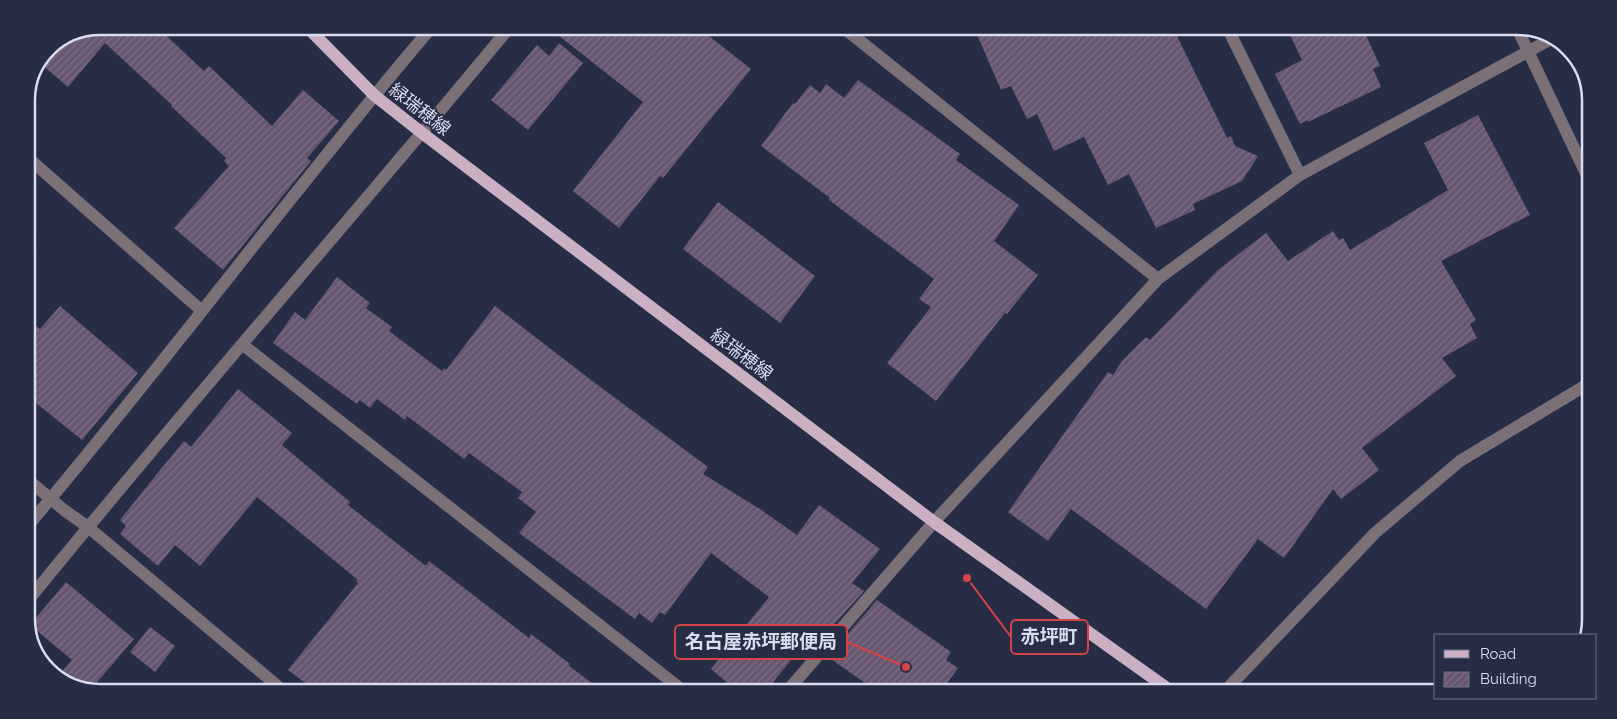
<svg xmlns="http://www.w3.org/2000/svg" width="1617" height="719" viewBox="0 0 1617 719" font-family="Raleway,'Noto Sans JP',sans-serif">
	<style>
		.building { fill: url(#building-hatch) }
		.lines { fill: none; stroke-linecap: round; stroke-linejoin: round }
		.minor { stroke: #7c7078; stroke-width: 12 }
		.major { stroke: #cab0c2; stroke-width: 12 }
		.labels { text-anchor: middle; dominant-baseline: central; stroke-width: 4; stroke-linejoin: round; paint-order: stroke }
		.street-label { font-size: 18px; fill: #d9ddee; stroke: #272d45 }
		.rim { fill: none; stroke: #d9ddee; stroke-width: 2.5 }
		.leader { fill: none; stroke: #d64346; stroke-width: 2 }
		.callout-dot { fill: #d64346; stroke: #272d45; stroke-width: 2 }
		.callout { fill: #272d45; stroke: #d64346; stroke-width: 2 }
		.callout-label { font-size: 19px; text-anchor: middle; font-weight: bold; fill: #d9ddee }
	</style>
	<defs>
		<pattern id="building-hatch" width="6" height="6" patternUnits="userSpaceOnUse" patternTransform="scale(1.25)"><rect width="6" height="6" fill="#675670"/><path d="M-1 1l2-2M0 6l6-6M5 7l2-2" fill="none" stroke="#7c6e85"/></pattern>
	</defs>
	<rect width="100%" height="100%" fill="#272d45"/>
	<path class="building" d="M100 26H156L204 71 209 66 272 126 303 90 339 121 307 158 311 161 223 270 174 228 229 166 224 161 226 158 171 106 172 105 105 43 68 87 41 64 48 48Z
		M549 28 700 29 751 69 663 178 660 176 619 228 573 191 643 102Z
		M975 30H1174L1227 138 1231 136 1235 146 1258 156 1242 181 1193 204 1195 210 1156 228 1129 174 1108 185 1084 137 1054 151 1037 114 1027 119 1011 86 1001 90Z
		M1288 31H1364L1380 66 1373 69 1381 87 1308 122 1307 120 1300 124 1275 74 1302 60Z
		M559 43 583 63 528 130 491 100 537 45 549 56Z
		M858 80 960 154 956 160 1019 205 994 241 1038 275 1007 314 1005 313 936 401 887 363 931 307 919 299 934 279 829 200 830 198 761 146 793 103 795 104 810 85 820 93 826 84 844 98Z
		M1478 115 1530 215 1441 261 1476 320 1470 324 1477 338 1442 358 1456 376 1362 448 1379 470 1341 499 1333 489 1284 558 1258 539 1206 609 1071 509 1048 541 1008 512 1108 372 1113 375 1122 361 1146 337 1150 340 1218 270 1266 233 1288 261 1333 231 1339 240 1343 238 1350 250 1448 190 1424 143Z
		M718 202 815 276 780 323 683 249Z
		M337 277 370 303 366 308 392 327 389 331 442 371 444 368 446 370 495 306 591 380 708 467 703 474 760 509 797 535 819 505 880 549 852 583 864 591 814 647 806 641 767 690H736L711 669 769 597 711 553 665 615 660 612 652 623 639 613 635 619 519 533 536 512 518 498 522 492 469 453 464 459 407 416 405 420 377 399 370 408 360 400 357 404 273 343 295 312 305 320Z
		M60 306 138 373 82 440 26 395V318L40 329Z
		M238 389 292 433 282 445 350 502 348 505 426 566 429 561 529 638 531 634 570 664 569 666 600 689 312 688 288 670 358 583 356 581 358 580 257 497 200 566 175 545 158 566 120 534 126 526 120 520 156 475 184 441 191 447Z
		M66 582 134 639 93 687H71L58 676 72 660 30 625Z
		M877 600 951 652 946 660 958 668 942 690H875L828 657Z
		M150 627 175 646 155 672 130 652Z"/>
	<g class="lines">
		<path class="minor" d="M845 29 1158 279
			M1229 31 1300 175
			M1519 32 1590 182
			M26 156 202 311
			M243 345 681 689
			M26 478 64 510 88 527 280 688
			M26 528C165 364 292 191 431 28
			M26 603C184 408 350 221 509 28
			M788 690 934 522 1158 279 1300 175 1553 38
			M1224 692 1375 533 1460 461 1588 384"/>
		<path class="major" d="M307 27 374 95 422 133 934 522 1171 691"/>
	</g>
	<g class="labels">
		<g class="street-label">
			<text transform="translate(420 109) rotate(38)">緑瑞穂線</text>
			<text transform="translate(742 354) rotate(37)">緑瑞穂線</text>
		</g>
	</g>
	<path d="M0 0H1617V719H0ZM100 35H1517A65 65 0 0 1 1582 100V619A65 65 0 0 1 1517 684H100A65 65 0 0 1 35 619V100A65 65 0 0 1 100 35Z" fill="#272d45" fill-rule="evenodd"/>
	<path class="rim" d="M100 35H1517A65 65 0 0 1 1582 100V619A65 65 0 0 1 1517 684H100A65 65 0 0 1 35 619V100A65 65 0 0 1 100 35Z"/>
	<path class="leader" d="M967 578L1011 637M906 667L847 642"/>
	<g class="callout-dot">
		<circle cx="967" cy="578" r="5"/>
		<circle cx="906" cy="667" r="5"/>
	</g>
	<g class="callout">
		<rect x="1011" y="620" width="77" height="34" rx="5"/>
		<rect x="675" y="625" width="172" height="34" rx="5"/>
	</g>
	<g class="callout-label">
		<text x="1049" y="643">赤坪町</text>
		<text x="761" y="648">名古屋赤坪郵便局</text>
	</g>
	<rect x="1434" y="634" width="162" height="65" fill="#272d45" stroke="#6e7389"/>
	<rect x="1444" y="650" width="25" height="8" fill="#cab0c2" stroke="#6e7389"/>
	<text x="1480" y="659" font-size="15" fill="#d9ddee">Road</text>
	<rect x="1444" y="672" width="25" height="15" fill="url(#building-hatch)" stroke="#6e7389"/>
	<text x="1480" y="684" font-size="15" fill="#d9ddee">Building</text>
</svg>
